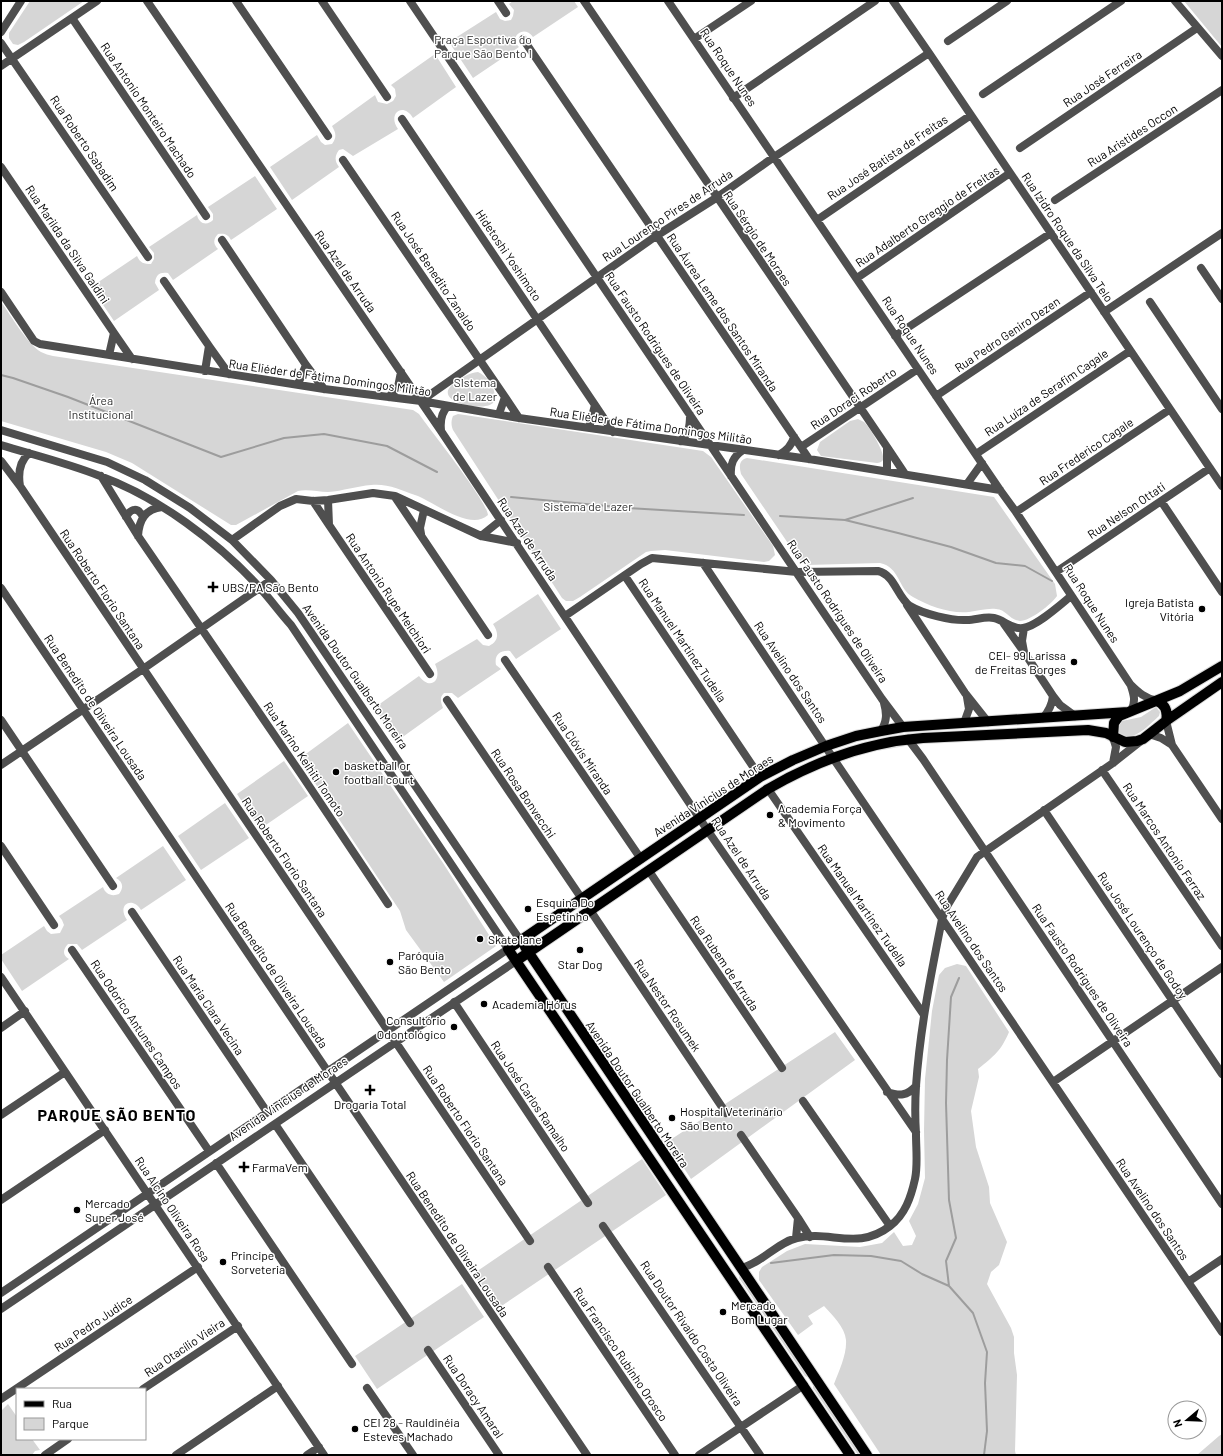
<svg xmlns="http://www.w3.org/2000/svg" width="1223" height="1456" viewBox="0 0 1223 1456" font-family="Barlow,sans-serif">
	<style>
		.green { fill: #d6d6d6 }
		.lines { fill: none; stroke-linecap: round; stroke-linejoin: round }
		.stream { stroke: #9d9d9d; stroke-width: 2 }
		.major-casing { stroke: #dbdbdb; stroke-width: 12 }
		.minor { stroke: #4f4f4f; stroke-width: 8 }
		.major { stroke: #000; stroke-width: 10 }
		.poi-dot { fill: #000; stroke: #fff; stroke-width: 1.5 }
		.labels { text-anchor: middle; dominant-baseline: central; stroke-width: 3; stroke-linejoin: round; paint-order: stroke }
		.park-label { font-size: 12px; fill: #2d2d2d; stroke: #fff }
		.street-label { font-size: 12px; fill: #000; stroke: #fff }
		.poi-label { font-size: 12px; fill: #000; stroke: #fff; text-anchor: start }
		.district-label { font-size: 16px; font-weight: bold; letter-spacing: 1px; fill: #000; stroke: #fff }
	</style>
	<rect width="100%" height="100%" fill="#fff"/>
	<path class="green" d="M30 1H84L24 42 18 45 13 44 9 38V33Z
		M513 1H574L578 7 533 37C524 24 508 37 519 47L473 78 449 42 496 12 500 19 505 21 511 20 513 16 514 10 509 4Z
		M1184 1H1222V47Z
		M435 54 456 87 413 118C403 101 387 114 398 129L353 156 343 149 339 150C334 157 335 161 339 167L292 200 270 167 317 135 321 142 325 145 332 144C337 137 336 133 332 126L375 95 378 102 387 104 393 101 396 96 395 89 391 85Z
		M255 176 277 209 231 240C228 234 224 233 218 234 213 239 213 244 218 249L173 280 168 273C160 272 156 274 155 283L159 290 114 321 91 287 137 256C140 263 144 264 151 264L154 259V253L149 247 197 215C199 224 207 226 213 220V214L208 207Z
		M1 302C11 315 27 344 41 352 45 354 49 355 53 356L413 410 419 414C430 430 487 501 488 515 470 532 433 501 415 495 402 490 386 483 371 485 357 486 343 491 328 492 318 492 308 489 298 491L236 525H231L132 463 106 452 1 421Z
		M478 372C486 376 492 382 494 391 495 395 495 400 493 403 483 413 427 401 456 382 463 377 469 373 478 372Z
		M458 414 703 451 711 457 773 546 775 555 769 561 764 562 665 550 651 551 646 552 580 597 573 601H566L562 598 453 430C451 425 451 421 453 416Z
		M858 419C860 420 862 421 864 422 869 426 886 454 883 460 882 462 879 463 877 463L821 456 817 450 820 442 850 421Z
		M747 458 994 497 1055 584 1057 596C1052 604 1030 621 1020 621 1009 620 1006 609 996 609 987 608 978 611 969 612 950 614 929 606 913 597 898 589 900 567 880 563L807 565 802 563 798 558 741 474C739 466 739 460 747 458Z
		M538 594 561 629 516 659 510 651C500 650 494 655 496 665L501 669 458 698 452 693H444C439 698 441 702 443 708L397 741 374 708 419 676C430 691 443 681 435 664L477 639 483 645 489 646C499 641 499 633 493 624Z
		M1156 707 1160 712 1159 716C1150 724 1132 745 1119 733L1117 728 1122 721 1141 717Z
		M348 723 443 863 496 946 444 982 406 930 400 911 299 759Z
		M284 761 308 796 260 829 237 794Z
		M225 803 249 838 201 870 178 836Z
		M163 846 186 880 141 910C133 896 116 904 127 920L82 950 77 944H68C63 949 62 955 69 959L22 991 1 959V955L44 926 47 931 51 934 60 933 64 925 62 920 59 916 103 887C105 894 112 897 119 894 124 887 123 882 116 878Z
		M957 964 966 966 1009 1032C1001 1051 994 1056 978 1069L979 1077 971 1111 976 1147 989 1187 990 1203 1007 1242 999 1265 991 1272 987 1284 1011 1328 1014 1337V1353L1017 1375 1015 1451 1016 1455H881L834 1384C839 1371 847 1354 846 1340 845 1327 832 1315 824 1306L808 1316 813 1324 798 1335 759 1280V1272L762 1267 787 1251 805 1244 860 1247 882 1243 894 1232 903 1246 912 1245 916 1236 909 1221 918 1204 925 1178 924 1131 925 1079 932 1011 939 975 945 968Z
		M835 1032 855 1060 691 1179 667 1142Z
		M642 1159 666 1195 497 1309 473 1274Z
		M740 1275 808 1375 807 1377 805 1376 739 1278Z
		M462 1284 484 1317 377 1389 355 1356Z
		M815 1385 861 1455H858L813 1388V1386Z
		M8 1404 17 1417V1439H32L40 1450 35 1451 32 1455H1V1411Z
		M1222 1434V1455H1197L1219 1436Z"/>
	<g class="lines">
		<path class="stream" d="M1 375 13 378 68 397 221 457 284 438 324 434 387 446 437 472
			M511 497 628 508 744 515
			M780 516 845 520 898 533 951 547 996 563 1025 566 1052 581
			M845 520 913 498
			M959 978 951 997 947 1060 946 1103 949 1200 956 1238 946 1261 949 1286 973 1313 987 1352 985 1383 987 1431 984 1455
			M771 1263 834 1255 871 1256 901 1261 922 1274 949 1286"/>
		<g class="major-casing">
			<path id="major" d="M1157 701C1166 705 1168 712 1166 721
				M1113 737 1114 723 1119 716 1180 691 1222 666
				M525 947 867 1455
				M516 961 768 789C816 761 868 742 923 738L1088 730 1106 733 1125 742 1137 741 1143 739 1166 721 1222 682
				M850 1455 508 949 760 777 793 760 826 746 856 736 881 731 903 727 1128 712"/>
		</g>
		<path class="minor" d="M147 1 441 431 708 831 916 1132
			M236 1 328 136
			M322 1 387 97
			M410 1 882 699 903 727
			M498 1 506 13
			M584 1 887 447
			M668 1 1000 490 1016 512 1130 684C1139 693 1145 698 1157 701
			M893 1 929 53 1222 486
			M1175 1 1222 56
			M72 18 206 216
			M1 32 21 1
			M523 39 809 459
			M694 39 751 1
			M948 41 1007 1
			M1 43 148 257
			M1 66 97 1
			M983 94 1121 1
			M733 98 875 1
			M402 119 595 405
			M1020 148 1197 28
			M343 160 505 397
			M1 167 114 333
			M1055 200 1222 90
			M817 220 971 115
			M222 240 306 365
			M1201 268 1222 299
			M857 278 1010 173
			M164 281 209 346
			M1 292 34 341 40 344 324 389 421 401 519 418 809 459 1000 490
			M1150 302 1222 409
			M1104 312 1222 233
			M895 336 1051 233
			M109 355 114 333 132 359
			M205 371 209 346 229 374
			M298 384 306 365 324 389
			M936 396 1091 292
			M389 397 398 387 401 372
			M421 401 656 236 716 198 774 157 929 53
			M499 414 505 397 519 418
			M589 428 595 405 613 432
			M1 430 107 462 145 480 190 508 232 540 271 580 298 613 520 940
			M441 430C440 421 441 413 448 406
			M680 441C689 434 690 426 690 415
			M1 445C34 455 67 463 100 476 158 497 218 542 260 588 271 600 280 613 291 625L508 949 1 1293
			M801 447 918 369
			M976 454 1130 351
			M779 455C786 451 792 445 794 437
			M1 461 20 486C18 474 19 462 29 453
			M887 471V447L905 474
			M101 476 138 536 301 774 388 904
			M731 476C730 464 733 457 743 450
			M967 484 982 463
			M20 486 530 1241
			M395 497 488 635
			M313 501 329 525 328 500
			M1161 501 1222 592
			M1016 512 1169 410
			M126 517C131 508 138 507 143 517
			M501 520 481 536 517 543
			M329 525 430 674
			M421 534 420 528 424 510
			M138 536C139 520 145 509 162 507
			M232 540 280 506 296 499 313 501 328 500 373 493 395 496 481 536
			M703 563 833 758 1222 1332
			M1056 572 1210 468
			M625 576 760 777
			M1 588 587 1455
			M907 605 965 693 988 722
			M565 616 641 564 652 558 797 572 878 571C895 575 897 597 910 606 923 614 952 621 967 620 976 620 985 616 994 618 1004 620 1012 630 1023 628 1037 626 1060 605 1071 596
			M1004 624 1024 652 1022 641 1024 628
			M1024 652 1053 696
			M505 660 641 859
			M447 700 582 899
			M1131 711C1136 702 1134 695 1131 686
			M1043 718C1049 711 1052 705 1053 696L1060 705 1075 716
			M1 720 113 886
			M964 723 969 709 967 697
			M881 731C887 721 887 714 884 703
			M1149 734 1161 738 1172 745 1166 721
			M1113 737 1116 747 1113 763
			M908 739 923 759 1222 1204
			M1172 745 1222 819
			M1 765 143 669 271 580
			M1102 770 1222 946
			M768 789 924 1015
			M1044 810 1222 1074
			M1 846 54 925
			M649 871 782 1068
			M590 910 726 1113
			M132 912 267 1112
			M72 950 209 1151
			M1 977 324 1455
			M454 1002 588 1203
			M1 1028 25 1011
			M1053 1082 1222 967
			M887 1092C900 1096 907 1096 916 1086
			M803 1101 890 1226
			M1 1115 65 1072
			M275 1124 410 1323
			M741 1135 798 1218
			M216 1163 352 1364
			M1 1200 105 1130
			M603 1226 760 1455
			M796 1238 798 1218 810 1237
			M548 1267 675 1455
			M741 1268C762 1263 776 1243 797 1238 830 1230 858 1251 890 1226 905 1215 911 1197 915 1179 918 1165 916 1149 916 1134 915 1118 915 1102 916 1086 920 1029 931 974 942 919L946 908 977 857 1113 763 1142 740
			M1188 1282 1222 1259
			M1 1309 516 961
			M428 1350 499 1455
			M367 1388 413 1455
			M143 1389 238 1326
			M1 1399 198 1267
			M45 1455 68 1439
			M176 1455 278 1386
			M307 1455 319 1447
			M699 1455 804 1385"/>
		<use href="#major" class="major"/>
	</g>
	<g class="poi-dot">
		<path d="M211 581h4v4h4v4h-4v4h-4v-4h-4v-4h4z"/>
		<circle cx="1202" cy="609" r="4"/>
		<circle cx="1074" cy="662" r="4"/>
		<circle cx="336" cy="772" r="4"/>
		<circle cx="770" cy="815" r="4"/>
		<circle cx="528" cy="909" r="4"/>
		<circle cx="480" cy="939" r="4"/>
		<circle cx="580" cy="950" r="4"/>
		<circle cx="390" cy="962" r="4"/>
		<circle cx="484" cy="1004" r="4"/>
		<circle cx="454" cy="1027" r="4"/>
		<path d="M368 1084h4v4h4v4h-4v4h-4v-4h-4v-4h4z"/>
		<circle cx="672" cy="1118" r="4"/>
		<path d="M242 1161h4v4h4v4h-4v4h-4v-4h-4v-4h4z"/>
		<circle cx="77" cy="1210" r="4"/>
		<circle cx="223" cy="1262" r="4"/>
		<circle cx="723" cy="1312" r="4"/>
		<circle cx="355" cy="1429" r="4"/>
	</g>
	<g class="labels">
		<g class="park-label">
			<text x="483" y="39">Praça Esportiva do<tspan x="483" dy="14">Parque São Bento I</tspan></text>
			<text x="475" y="382">SIstema<tspan x="475" dy="14">de Lazer</tspan></text>
			<text x="101" y="400">Área<tspan x="101" dy="14">Institucional</tspan></text>
			<text x="588" y="506">Sistema de Lazer</text>
		</g>
		<g class="street-label">
			<text transform="translate(729 67) rotate(56)">Rua Roque Nunes</text>
			<text transform="translate(1102 78) rotate(-34)">Rua José Ferreira</text>
			<text transform="translate(149 110) rotate(56)">Rua Antonio Monteiro Machado</text>
			<text transform="translate(1132 135) rotate(-33)">Rua Aristides Occon</text>
			<text transform="translate(85 143) rotate(56)">Rua Roberto Sabadim</text>
			<text transform="translate(887 157) rotate(-34)">Rua José Batista de Freitas</text>
			<text transform="translate(667 215) rotate(-34)">Rua Lourenço Pires de Arruda</text>
			<text transform="translate(927 216) rotate(-34)">Rua Adalberto Greggio de Freitas</text>
			<text transform="translate(1068 237) rotate(56)">Rua Izidro Roque da Silva Telo</text>
			<text transform="translate(758 238) rotate(56)">Rua Sérgio de Moraes</text>
			<text transform="translate(68 244) rotate(56)">Rua Marilda da Silva Galdini</text>
			<text transform="translate(509 255) rotate(56)">Hidetoshi Yoshimoto</text>
			<text transform="translate(346 271) rotate(55)">Rua Azel de Arruda</text>
			<text transform="translate(434 271) rotate(56)">Rua José Benedito Zanaldo</text>
			<text transform="translate(723 312) rotate(56)">Rua Áurea Leme dos Santos Miranda</text>
			<text transform="translate(1007 334) rotate(-34)">Rua Pedro Geniro Dezen</text>
			<text transform="translate(911 335) rotate(56)">Rua Roque Nunes</text>
			<text transform="translate(656 343) rotate(56)">Rua Fausto Rodrigues de Oliveira</text>
			<text transform="translate(330 377) rotate(8)">Rua Eliéder de Fátima Domingos Militão</text>
			<text transform="translate(1046 392) rotate(-34)">Rua Luíza de Serafim Cagale</text>
			<text transform="translate(853 398) rotate(-34)">Rua Doraci Roberto</text>
			<text transform="translate(651 425) rotate(8)">Rua Eliéder de Fátima Domingos Militão</text>
			<text transform="translate(1086 451) rotate(-34)">Rua Frederico Cagale</text>
			<text transform="translate(1126 510) rotate(-34)">Rua Nelson Ottati</text>
			<text transform="translate(528 539) rotate(56)">Rua Azel de Arruda</text>
			<text transform="translate(103 589) rotate(56)">Rua Roberto Florio Santana</text>
			<text transform="translate(389 593) rotate(56)">Rua Antonio Rupe Melchiori</text>
			<text transform="translate(1092 603) rotate(57)">Rua Roque Nunes</text>
			<text transform="translate(838 611) rotate(56)">Rua Fausto Rodrigues de Oliveira</text>
			<text transform="translate(683 640) rotate(56)">Rua Manuel Martinez Tudella</text>
			<text transform="translate(791 672) rotate(56)">Rua Avelino dos Santos</text>
			<text transform="translate(356 676) rotate(55)">Avenida Doutor Gualberto Moreira</text>
			<text transform="translate(96 707) rotate(56)">Rua Benedito de Oliveira Lousada</text>
			<text transform="translate(583 753) rotate(56)">Rua Clóvis Miranda</text>
			<text transform="translate(305 759) rotate(56)">Rua Marino Keihiti Tomoto</text>
			<text transform="translate(524 793) rotate(56)">Rua Rosa Bonvecchi</text>
			<text transform="translate(713 795) rotate(-33)">Avenida Vinicius de Moraes</text>
			<text transform="translate(1165 841) rotate(56)">Rua Marcos Antonio Ferraz</text>
			<text transform="translate(285 857) rotate(56)">Rua Roberto Florio Santana</text>
			<text transform="translate(742 858) rotate(56)">Rua Azel de Arruda</text>
			<text transform="translate(863 905) rotate(55)">Rua Manuel Martinez Tudella</text>
			<text transform="translate(1143 935) rotate(56)">Rua José Lourenço de Godoy</text>
			<text transform="translate(972 941) rotate(56)">Rua Avelino dos Santos</text>
			<text transform="translate(725 963) rotate(56)">Rua Rubem de Arruda</text>
			<text transform="translate(277 975) rotate(56)">Rua Benedito de Oliveira Lousada</text>
			<text transform="translate(1083 975) rotate(56)">Rua Fausto Rodrigues de Oliveira</text>
			<text transform="translate(209 1005) rotate(56)">Rua Maria Clara Vecina</text>
			<text transform="translate(668 1005) rotate(56)">Rua Nestor Rosumek</text>
			<text transform="translate(137 1024) rotate(56)">Rua Odorico Antunes Campos</text>
			<text transform="translate(638 1094) rotate(56)">Avenida Doutor Gualberto Moreira</text>
			<text transform="translate(531 1096) rotate(56)">Rua José Carlos Ramalho</text>
			<text transform="translate(288 1098) rotate(-34)">Avenida Vinicius de Moraes</text>
			<text transform="translate(466 1125) rotate(56)">Rua Roberto Florio Santana</text>
			<text transform="translate(173 1209) rotate(56)">Rua Alcino Oliveira Rosa</text>
			<text transform="translate(1153 1209) rotate(56)">Rua Avelino dos Santos</text>
			<text transform="translate(458 1244) rotate(56)">Rua Benedito de Oliveira Lousada</text>
			<text transform="translate(93 1323) rotate(-34)">Rua Pedro Judice</text>
			<text transform="translate(692 1333) rotate(56)">Rua Doutor Rivaldo Costa Oliveira</text>
			<text transform="translate(184 1347) rotate(-34)">Rua Otacílio Vieira</text>
			<text transform="translate(621 1354) rotate(56)">Rua Francisco Rubinho Orosco</text>
			<text transform="translate(474 1396) rotate(56)">Rua Doracy Amaral</text>
		</g>
		<g class="poi-label">
			<text x="222" y="587">UBS/PA São Bento</text>
			<text x="1194" y="602" text-anchor="end">Igreja Batista<tspan x="1194" dy="14">Vitória</tspan></text>
			<text x="1066" y="655" text-anchor="end">CEI- 99 Larissa<tspan x="1066" dy="14">de Freitas Borges</tspan></text>
			<text x="344" y="765">basketball or<tspan x="344" dy="14">football court</tspan></text>
			<text x="778" y="808">Academia Força<tspan x="778" dy="14">&amp; Movimento</tspan></text>
			<text x="536" y="902">Esquina Do<tspan x="536" dy="14">Espetinho</tspan></text>
			<text x="488" y="939">Skate lane</text>
			<text x="398" y="955">Paróquia<tspan x="398" dy="14">São Bento</tspan></text>
			<text x="580" y="964" text-anchor="middle">Star Dog</text>
			<text x="492" y="1004">Academia Hórus</text>
			<text x="446" y="1020" text-anchor="end">Consultório<tspan x="446" dy="14">Odontológico</tspan></text>
			<text x="370" y="1104" text-anchor="middle">Drogaria Total</text>
			<text x="680" y="1111">Hospital Veterinário<tspan x="680" dy="14">São Bento</tspan></text>
			<text x="252" y="1167">FarmaVem</text>
			<text x="85" y="1203">Mercado<tspan x="85" dy="14">Super José</tspan></text>
			<text x="231" y="1255">Principe<tspan x="231" dy="14">Sorveteria</tspan></text>
			<text x="731" y="1305">Mercado<tspan x="731" dy="14">Bom Lugar</tspan></text>
			<text x="363" y="1422">CEI 28 - Rauldinéia<tspan x="363" dy="14">Esteves Machado</tspan></text>
		</g>
		<g class="district-label">
			<text x="117" y="1114">PARQUE SÃO BENTO</text>
		</g>
	</g>
	<rect width="1223" height="1456" fill="none" stroke="#000000" stroke-width="4"/>
	<rect x="16" y="1388" width="130" height="52" fill="#ffffff" stroke="#999999"/>
	<rect x="24" y="1401" width="20" height="6" fill="#000000" stroke="#999999"/>
	<text x="52" y="1408" font-size="12" fill="#000000">Rua</text>
	<rect x="24" y="1418" width="20" height="12" fill="#d6d6d6" stroke="#999999"/>
	<text x="52" y="1428" font-size="12" fill="#000000">Parque</text>
	<g transform="translate(1187 1420) rotate(251)"><circle r="19" fill="#ffffff" stroke="#999999"/>
	<path d="M0-3L7 15L0 10L-7 15Z" fill="#000000"/>
	<text y="-6" font-size="11" font-weight="bold" text-anchor="middle" fill="#000000">N</text>
	</g>
</svg>
